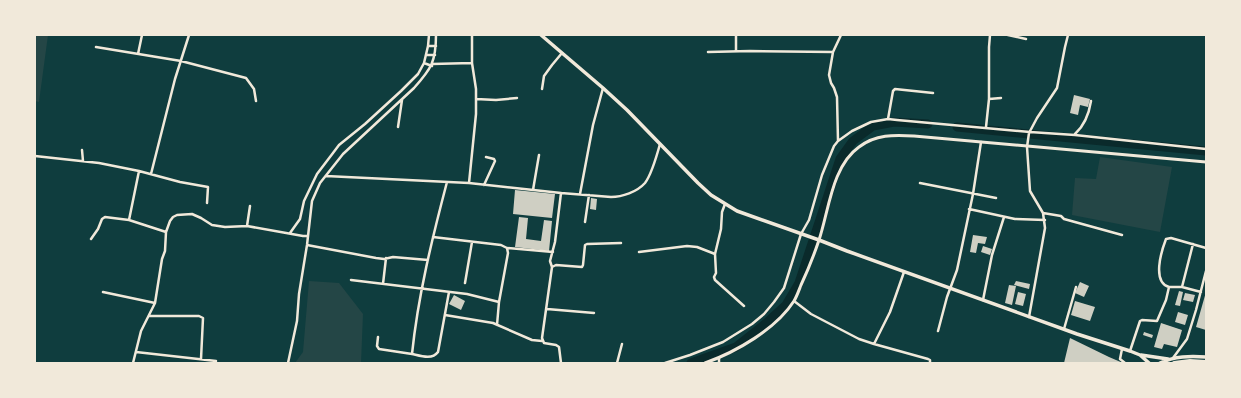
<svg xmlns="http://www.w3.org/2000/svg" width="1241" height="398" viewBox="0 0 1241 398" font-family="'DejaVu Sans',sans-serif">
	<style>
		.green { fill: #244646 }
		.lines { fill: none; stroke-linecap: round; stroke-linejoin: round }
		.river { stroke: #0a2a2b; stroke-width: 9 }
		.building { fill: #cfcfc3 }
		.minor { stroke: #f1e9da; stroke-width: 2.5 }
		.tertiary { stroke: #f1e9da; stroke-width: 3 }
		.secondary { stroke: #f1e9da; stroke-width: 3.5 }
		.trunk { stroke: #f1e9da; stroke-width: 4 }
	</style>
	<rect width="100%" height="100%" fill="#0f3d3e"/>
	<path class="green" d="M35 35H48L39 102 35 101Z
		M1100 157 1172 167 1160 232 1072 215 1075 178 1096 179Z
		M309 281 339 283 363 314 361 363H295L303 352Z"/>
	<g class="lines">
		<path class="river" d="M957 127 1206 151
			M691 363 736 347 765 324 786 305 799 283 840 159 853 141 873 126 894 122 928 124"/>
	</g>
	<path class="building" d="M1074 95 1090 99 1088 107 1080 105 1078 115 1070 113Z
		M515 190 555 194 552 218 513 214Z
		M591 198 597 199 596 210 590 209Z
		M519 217 528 218 526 239 541 241 544 220 552 221 549 251 515 247Z
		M973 235 987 237 985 244 978 243 976 253 970 252Z
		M983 246 992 249 990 255 981 252Z
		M1016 281 1030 284 1029 289 1014 285Z
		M1080 282 1089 286 1084 297 1075 293Z
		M1009 285 1016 286 1012 305 1005 303Z
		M1179 291 1183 292 1180 306 1175 305Z
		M1018 292 1026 294 1023 306 1015 304Z
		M1206 292V330L1196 327Z
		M1185 293 1195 295 1193 302 1183 300Z
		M454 295 465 301 461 310 449 304Z
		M1075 301 1095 307 1090 321 1071 315Z
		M1178 312 1188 315 1185 325 1175 322Z
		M1161 323 1182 330 1177 347 1164 344 1162 349 1154 347Z
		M1144 332 1153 335 1152 338 1143 335Z
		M1070 338 1109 357 1123 363H1064Z"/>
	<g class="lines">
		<path class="minor" d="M1008 35 1026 39
			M428 46H436
			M96 47 181 61 246 78 254 89 256 101
			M736 51V35
			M708 52 750 51 833 52 829 75 831 83 834 88 837 97 838 141
			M833 52 841 35
			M138 54 142 35
			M426 55H435
			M424 63 432 66
			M432 64 472 63
			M542 89 544 76 552 65 562 53
			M476 99 496 100 517 98
			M989 99 1001 98
			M888 119 893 91 895 89 933 93
			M398 127 402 100
			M986 127 989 99V47L990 35
			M1075 134C1085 125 1089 114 1091 101
			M82 150 83 161
			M35 156 99 163 139 171 129 220 166 232 170 221 173 217 177 215 192 214 201 218 212 225 225 227 247 226 303 236H308
			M139 171 180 182 208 187 207 203
			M151 174 175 79 189 35
			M326 176 469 183 561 193 611 197C622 197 637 192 645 183 651 175 657 155 660 144
			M469 183 476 114V89L472 63V35
			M920 183 996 198
			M484 185 495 161 494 159 486 157
			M533 190 539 155
			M580 194 593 125 603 88
			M725 204 722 212 721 229 715 254 716 273 714 277 715 280 744 306
			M969 209 1015 219 1045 220
			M1043 213 1061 216 1064 219 1122 235
			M585 222 589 195
			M247 226 250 206
			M290 233 300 219 304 201 317 174 333 153 339 145 365 124 401 91 418 74 424 63 428 46 429 35
			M91 239 98 229 102 219 105 217 129 220
			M307 245 376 258 384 259 393 257 428 260
			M507 248 553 252
			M639 252 687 246 697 247 715 254
			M552 267 550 261 555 242 561 193
			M351 280 467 294 499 302 508 253 507 248 501 245 433 237
			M465 283 472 242
			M383 284 386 258
			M1169 287H1182L1201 292
			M1182 287 1193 244
			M103 292 155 303
			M983 300 992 255 1004 217
			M794 301 811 314 859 339 874 344 928 359 930 360V363
			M547 309 594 313
			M445 315 493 323 532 340 542 341
			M149 316H199L203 318 201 359
			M1029 317 1045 228 1043 213 1030 191 1027 147 1029 133 1037 118 1057 88 1065 47 1068 35
			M497 325 499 302
			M1064 329 1076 287
			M938 331 947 297 957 270 973 194 981 142
			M378 337 377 346 379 349 412 354C418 296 432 239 447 182
			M874 344 890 312 904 272
			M1122 349 1120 359 1125 363
			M1130 351 1140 321 1142 320 1157 321 1166 300 1169 287C1152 282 1161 252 1166 239L1171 238 1206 248
			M136 352 216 361
			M412 354C421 356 432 360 438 352L449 292
			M1173 358 1187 339 1196 310 1206 271
			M133 363 141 331 155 303 162 259 165 251 166 232
			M288 363 297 321 299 294 307 245 312 201 320 183 343 154 414 88C431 69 436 62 436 35
			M561 363 559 347 556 345 544 343 542 338 552 267 556 265 582 267 583 265 585 245 587 244 621 243
			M617 363 622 344
			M665 363 690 355 723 342 752 324 764 314 774 302 784 288 801 234 809 220 822 175 834 146 838 141 852 131 871 122 888 119 897 120 1030 132 1075 135 1206 149
			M719 363V358"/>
		<path class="tertiary" d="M705 363C736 352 776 329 794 301 797 296 799 290 801 285 808 270 814 255 819 240 829 210 832 166 859 147 876 134 894 135 914 136L1206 162"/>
		<path class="secondary" d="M541 35 603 88 627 110 698 183 711 195 737 211 819 240 847 251 1077 334 1130 351 1140 355 1149 363
			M1141 355 1168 359
			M1160 363C1175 356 1190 356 1206 357"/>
		<path class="trunk" d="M1174 363 1190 361 1206 362"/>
	</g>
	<rect width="1241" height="398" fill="none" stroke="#f1e9da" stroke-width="72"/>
</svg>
